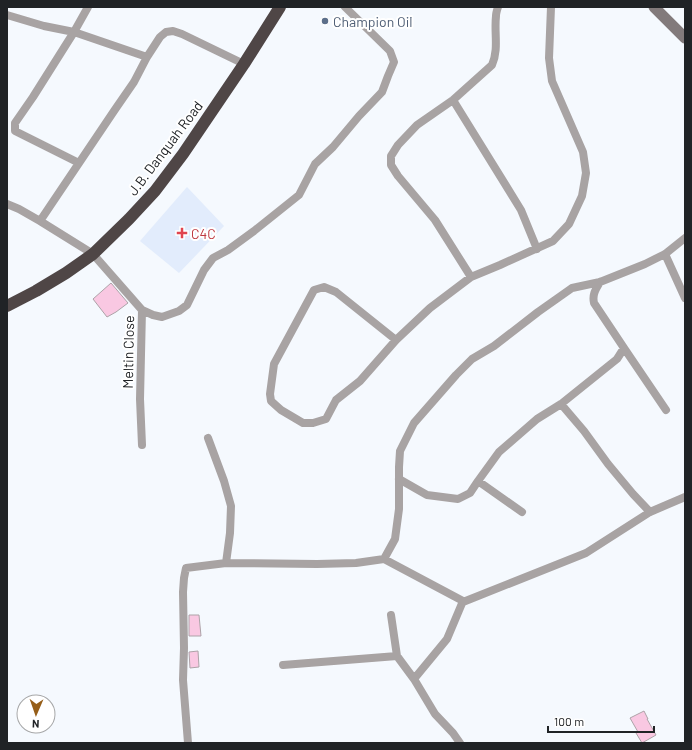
<svg xmlns="http://www.w3.org/2000/svg" width="692" height="750" viewBox="0 0 692 750" font-family="Barlow,sans-serif">
	<style>
		.built { fill: #e2ecfc }
		.building { fill: #f9c8e2; stroke: #ada3a8 }
		.lines { fill: none; stroke-linecap: round; stroke-linejoin: round }
		.street { stroke: #a8a3a3; stroke-width: 8 }
		.secondary { stroke: #827a7b; stroke-width: 11 }
		.highway { stroke: #4f4646; stroke-width: 12 }
		.service-dot { fill: #5c6f8a; stroke: #fff; stroke-width: 1.5 }
		.health-dot { fill: #e0444e; stroke: #fff; stroke-width: 1.5 }
		.labels { text-anchor: middle; dominant-baseline: central; stroke-width: 4; stroke-linejoin: round; paint-order: stroke }
		.service-label { font-size: 14px; fill: #4e5e75; stroke: #fff; text-anchor: start }
		.street-label { font-size: 14px; fill: #202326; stroke: #fff }
		.health-label { font-size: 14px; fill: #be3a42; stroke: #fff; text-anchor: start }
	</style>
	<rect width="100%" height="100%" fill="#f5f9fe"/>
	<path class="built" d="M187 187 224 226 179 273 140 241Z"/>
	<path class="building" d="M111 283 128 303 116 312 107 317 93 299Z
		M189 615H199L201 636H189Z
		M198 651 199 667 190 668 189 652Z
		M644 711 648 719H647L656 735 642 743 636 733 638 732 630 718Z"/>
	<g class="lines">
		<path class="street" d="M7 15 44 26 74 32 147 57
			M453 100 521 210 537 249
			M79 163 15 131V123L33 97 74 32 88 7
			M7 204 19 209 40 221 93 254 142 310 140 399 142 445
			M40 221 114 111 134 82 147 57 160 37 166 32 173 31 182 34 244 64
			M665 254 685 298
			M471 277 435 220 398 176 391 165V156L398 145 417 125 453 100 492 65C499 49 494 33 496 16 496 13 497 10 498 7
			M142 310 153 315 162 317 179 311 187 305 204 270 213 258 228 250 254 231 299 195 315 164 333 147 359 116 382 92 388 76 394 62 390 51 345 7
			M396 340 336 292 324 287 314 290 274 364 270 394 271 401 281 410 303 423H313L326 419 336 400 360 381 396 340 430 308 471 277 500 265 553 241 569 224 582 196 586 173 583 152 552 81 549 58 551 7
			M624 348 666 410
			M561 404 584 431 608 464 633 494 650 512
			M208 438 224 481 231 506 230 533 226 563
			M399 479 427 495 458 499 470 493 478 481 499 452 537 419 561 404 617 359 624 348 594 303C592 294 596 289 600 282
			M478 481 522 512
			M384 559 395 539 399 509V467L400 451 414 423 456 375 472 359 494 346 538 312 572 288 600 282 645 264 665 254 685 238
			M463 602 586 553 650 512 685 497
			M391 615 397 656
			M283 665 397 656 414 679 435 714 453 733 460 743
			M188 743 183 680 184 648 183 592 184 578 186 568 226 563 317 564 356 563 384 559 463 601 447 639 414 679"/>
		<path class="secondary" d="M654 7 685 38"/>
		<path class="highway" d="M7 306 36 291 66 273 93 254 129 219 155 191 183 154 244 64 280 7"/>
	</g>
	<circle class="service-dot" cx="325" cy="21" r="4"/>
	<path class="health-dot" d="M180 227h4v4h4v4h-4v4h-4v-4h-4v-4h4z"/>
	<g class="labels">
		<g class="service-label">
			<text x="333" y="21">Champion Oil</text>
		</g>
		<g class="street-label">
			<text transform="translate(165 148) rotate(-53)">J.B. Danquah Road</text>
			<text transform="translate(128 352) rotate(-89)">Meltin Close</text>
		</g>
		<g class="health-label">
			<text x="191" y="233">C4C</text>
		</g>
	</g>
	<rect width="692" height="750" fill="none" stroke="#202326" stroke-width="16"/>
	<g transform="translate(36 714) rotate(182)"><circle r="19" fill="#ffffff" stroke="#a6a7a8"/>
	<path d="M0-3L7 15L0 10L-7 15Z" fill="#965e19"/>
	<text y="-6" font-size="11" font-weight="bold" text-anchor="middle" fill="#202326">N</text>
	</g>
	<path d="M548 726v6h106v-6" fill="none" stroke="#202326" stroke-width="2"/>
	<text x="554" y="726" font-size="12" fill="#202326" stroke="#ffffff" stroke-width="3" paint-order="stroke">100 m</text>
</svg>
